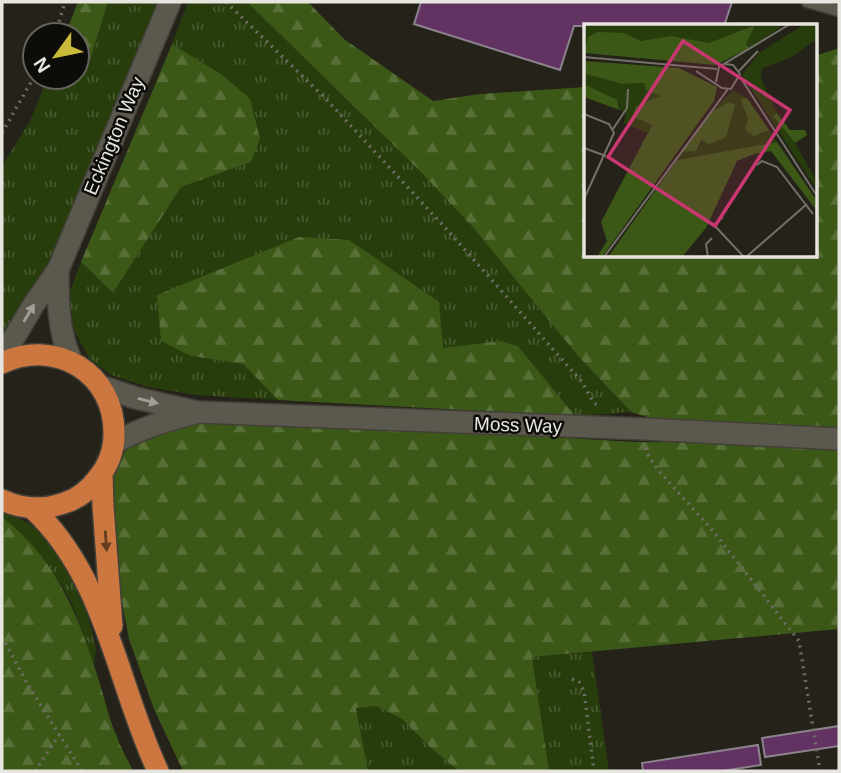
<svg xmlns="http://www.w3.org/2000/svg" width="841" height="773" viewBox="0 0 841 773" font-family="Arial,sans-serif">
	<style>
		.grass { fill: url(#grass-tufts) }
		.forest { fill: url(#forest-firs) }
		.building { fill: #623263; stroke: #8c828c; stroke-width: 2 }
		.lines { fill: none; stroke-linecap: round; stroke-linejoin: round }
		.service-casing { stroke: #424039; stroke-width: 13 }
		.tertiary-casing { stroke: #424039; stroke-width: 24 }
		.secondary-casing { stroke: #424039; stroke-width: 24 }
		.trunk-casing { stroke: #424039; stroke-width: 24 }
		.path { stroke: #6f6d64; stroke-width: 3.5; stroke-dasharray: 2 5; stroke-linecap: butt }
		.service { stroke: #5b584d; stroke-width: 10 }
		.tertiary { stroke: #5b584d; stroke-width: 21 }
		.secondary { stroke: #5b584d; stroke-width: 21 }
		.trunk { stroke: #cc7640; stroke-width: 21 }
		.oneway { fill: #a19e96 }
		.oneway2 { fill: #633c21 }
		.labels { text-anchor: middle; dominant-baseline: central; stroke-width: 5; stroke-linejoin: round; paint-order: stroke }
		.street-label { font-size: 19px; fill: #e7e5df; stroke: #0d0c08 }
		.inset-road { fill: none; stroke: #737168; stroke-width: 2 }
		.view { fill: #c8376f; fill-opacity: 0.15; stroke: #c8376f; stroke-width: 3.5 }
		.inset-edge { fill: none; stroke: #e7e5df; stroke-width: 3.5 }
	</style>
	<defs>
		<pattern id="grass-tufts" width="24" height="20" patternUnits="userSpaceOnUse" patternTransform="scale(1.75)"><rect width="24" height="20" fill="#283d0c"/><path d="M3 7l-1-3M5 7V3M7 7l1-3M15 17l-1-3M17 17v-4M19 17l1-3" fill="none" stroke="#47592f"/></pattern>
		<pattern id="forest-firs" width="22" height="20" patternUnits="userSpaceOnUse" patternTransform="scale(1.75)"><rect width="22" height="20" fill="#3c5817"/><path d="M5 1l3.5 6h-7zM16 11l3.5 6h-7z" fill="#587038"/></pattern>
	</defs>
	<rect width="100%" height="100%" fill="#252319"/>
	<path class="grass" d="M108 2H157L105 132 45 269 2 343V166L30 121 48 77H77V66L87 70Z
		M188 2H247L418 169 472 226 578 356 631 412 575 416 518 346 499 341 443 349 191 356 243 364 278 400 197 395 148 387 111 375 89 358 74 330 69 294 81 262 113 293 181 187 251 162 221 74 172 44Z
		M2 511 30 524 52 543 83 597 96 648 94 666C86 645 80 621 70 600 53 568 30 539 2 517Z
		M592 652 609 771H549L532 657Z
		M376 706 402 719 433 750 459 771H368L356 707Z"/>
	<path class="forest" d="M78 2H108L87 70 77 66V35H65Z
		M247 2H308L344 39 433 101 480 94 585 87 586 256H815V56L839 48V428L654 419 631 412 578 356 472 226 418 169Z
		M172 44 221 74 250 99 260 139 251 162 181 187 113 293 81 262Z
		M299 237 349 240 439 302 443 348 500 341 518 346 575 416 278 400 243 364 191 356 161 341 157 295Z
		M205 422 532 436 635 442 799 443 839 446V629L532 657 549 771H459L433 750 402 719 376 706 356 708 368 771H183L154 709 129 639 120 592 111 478 125 451 137 442 181 423Z
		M2 517C57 559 79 617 99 681 105 700 109 719 117 737 121 749 128 760 133 771H2Z"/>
	<path class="building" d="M421 2H732L724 26H574L560 70 414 24Z
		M839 726V746L765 757 762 738Z
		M758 745 761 765 722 771H643L642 763Z"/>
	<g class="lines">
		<g class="service-casing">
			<path id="service" d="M807 2 839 11V9"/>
		</g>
		<g class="tertiary-casing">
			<path id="tertiary" d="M100 386 136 398 197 412 645 429 839 439
				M114 443C141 428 165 421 195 413"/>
		</g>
		<g class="secondary-casing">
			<path id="secondary" d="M58 270C58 301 58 333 72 362
				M2 358 34 304 58 270 170 2"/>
		</g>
		<g class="trunk-casing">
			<path id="trunk" d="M2 363C56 338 115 373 114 434 114 450 108 466 98 478 89 490 78 499 64 503 42 511 22 509 2 500
				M102 473 103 506 112 626
				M33 509C106 577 117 684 158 771"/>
		</g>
		<path class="path" d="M226 2 326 99 451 234 582 382 594 403 601 407
			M55 35 65 2
			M2 133 35 75
			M646 448V452L658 470 714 532 799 641 820 771
			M2 637 27 683 82 771
			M572 679 579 682 584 691 594 771
			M35 771 59 735"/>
		<use href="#service" class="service"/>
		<use href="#tertiary" class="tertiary"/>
		<use href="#secondary" class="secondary"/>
		<use href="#trunk" class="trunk"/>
	</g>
	<defs><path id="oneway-solid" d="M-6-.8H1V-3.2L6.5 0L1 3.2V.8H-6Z" transform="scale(1.75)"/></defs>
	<g class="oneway">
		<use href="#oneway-solid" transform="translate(29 313) rotate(-59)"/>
		<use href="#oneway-solid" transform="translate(148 401) rotate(14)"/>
	</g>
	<use class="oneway2" href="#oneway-solid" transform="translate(106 541) rotate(86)"/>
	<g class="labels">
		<g class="street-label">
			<text transform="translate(114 136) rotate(-67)">Eckington Way</text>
			<text transform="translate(518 425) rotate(2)">Moss Way</text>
		</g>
	</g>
	<g transform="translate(584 24)">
		<rect width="233" height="233" fill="#252319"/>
		<path d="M0 0H201L165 24 162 20 170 1 125 19 87 13 57 17 40 9 0 21ZM221 0H233V15L206 34 178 44 177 55 193 89 189 92 211 119 233 158V166L158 51 175 29ZM0 47 39 60 60 59 62 66 77 72 51 83 50 93 68 101 63 109 40 99 42 89 36 86V80L0 60ZM149 66 163 74 156 76 164 94 161 106 176 110 185 106 193 118 93 136 97 128 114 125 140 81 126 89Z" fill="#283d0c"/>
		<path d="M171 1 162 20 165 24 132 41 0 29 4 13 14 8 40 9 57 17 87 12 125 19ZM0 37 95 44 133 63 130 77 18 233H13L23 217 17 198 68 101 50 93 51 83 76 72 62 66 60 59 39 60 2 50ZM0 60 33 76 36 86 0 73ZM163 74 185 106 170 112 161 106 164 94 156 75ZM145 78 151 81 142 113 125 120 118 116 112 127 97 128 126 89ZM193 89 206 106H221L223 111 211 119 189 92ZM193 118 233 177V187L187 127 170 130 153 137 122 204 98 233H24L93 136Z" fill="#3c5817"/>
		<path class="inset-road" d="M0 33 133 45M112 47 138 64 147 65 156 50 149 41 141 40M155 47 174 27M156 53 233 172M132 58 135 43 206 0M0 90 25 100 30 109 0 175M29 105 43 84 44 65M0 124 22 132M173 141 178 137 193 143 229 190M139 193 130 201 160 233M20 233 144 65M124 233 122 220 128 214M162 233 223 180"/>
		<path class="view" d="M99 17 206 86 131 202 24 133Z"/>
		<rect width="233" height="233" class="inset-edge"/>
	</g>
	<rect width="841" height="773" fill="none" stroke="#e7e5df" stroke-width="7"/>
	<g transform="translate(56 56) rotate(237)"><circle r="33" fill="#0d0c08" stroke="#64635e" stroke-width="2"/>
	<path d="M0-5L12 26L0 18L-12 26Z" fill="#c9ba3a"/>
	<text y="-10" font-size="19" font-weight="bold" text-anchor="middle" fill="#e7e5df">N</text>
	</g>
</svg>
